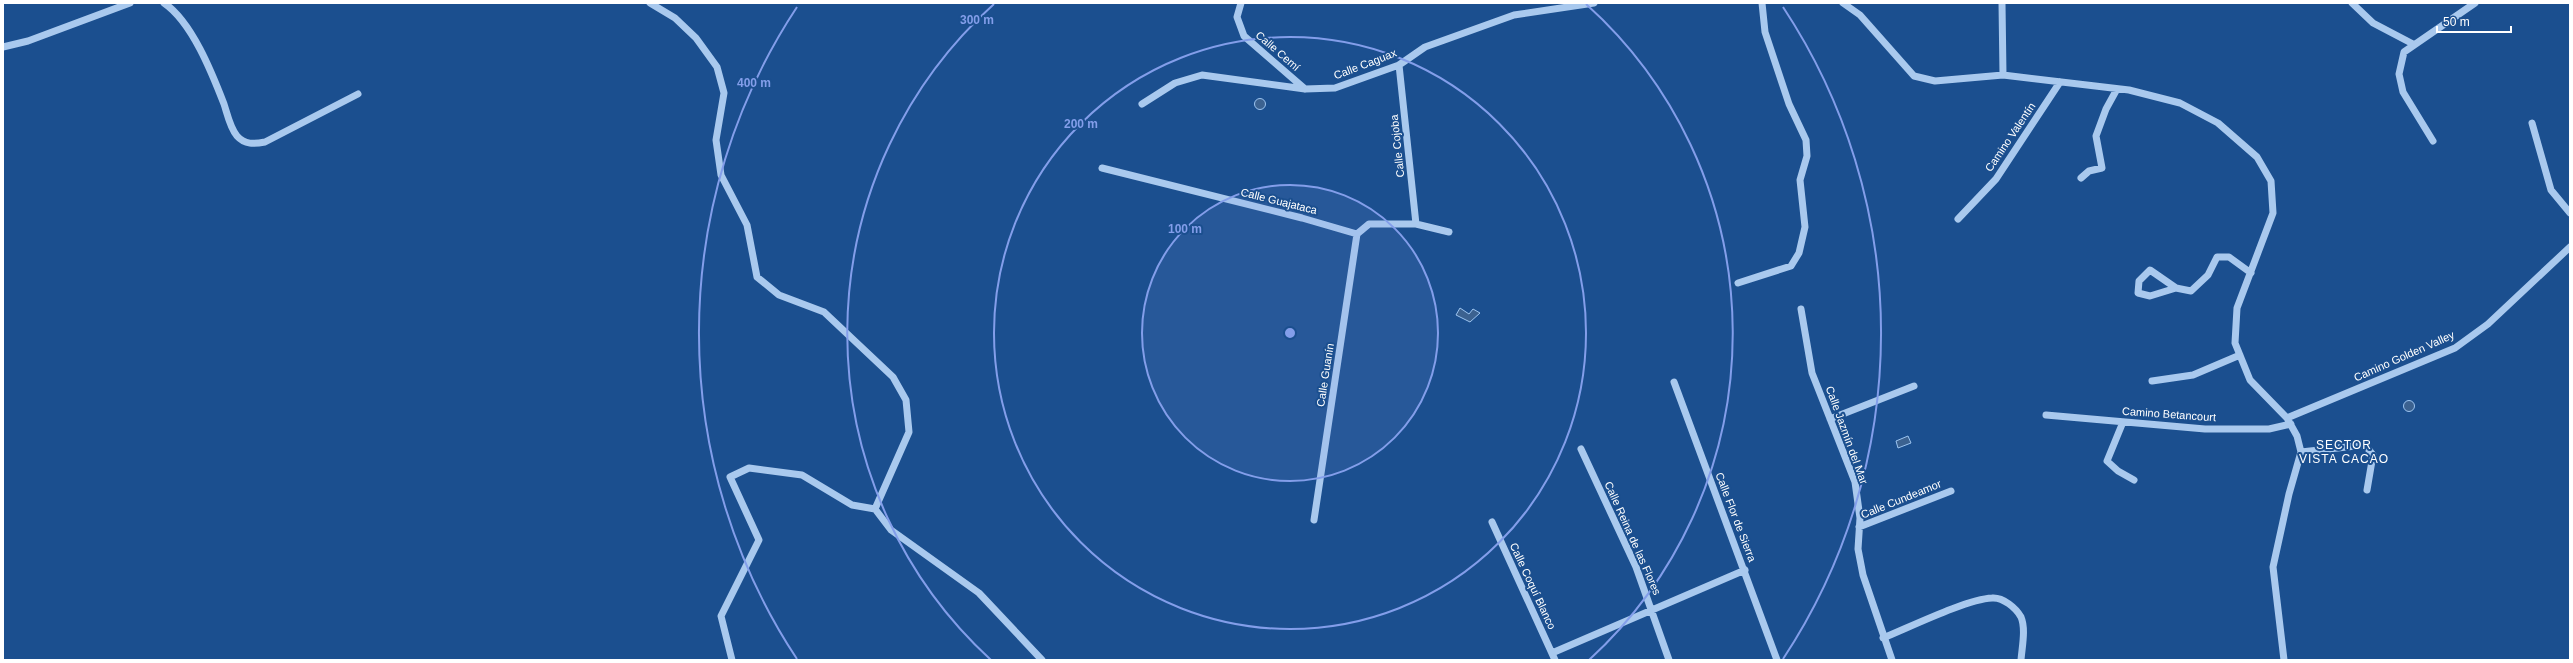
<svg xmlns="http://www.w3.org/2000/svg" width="2573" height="663" viewBox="0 0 2573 663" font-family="Helvetica,sans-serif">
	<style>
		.water { fill: #3c6290; stroke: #9cc4f0 }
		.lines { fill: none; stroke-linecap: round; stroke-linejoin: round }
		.minor { stroke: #a9c9ee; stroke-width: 7 }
		.ring { fill: none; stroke: #839eea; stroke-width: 2 }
		.labels { text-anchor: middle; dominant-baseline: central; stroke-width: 4; stroke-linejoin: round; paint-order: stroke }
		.street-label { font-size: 11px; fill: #fff; stroke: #1b4f8f }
		.neighbourhood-label { font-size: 12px; letter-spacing: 1px; fill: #fff; stroke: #1b4f8f }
		.centre { fill: #839eea; stroke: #1b4f8f; stroke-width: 2 }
		.ring-label { font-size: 12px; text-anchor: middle; font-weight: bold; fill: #839eea; stroke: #1b4f8f; stroke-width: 4; stroke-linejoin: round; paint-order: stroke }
	</style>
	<rect width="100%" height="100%" fill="#1b4f8f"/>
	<path class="water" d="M1254.5 104a5.5 5.5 0 1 1 11 0a5.5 5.5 0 1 1-11 0Z
		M1460 308 1469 314 1473 309 1480 313 1470 322 1456 315Z
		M2403.5 406a5.5 5.5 0 1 1 11 0a5.5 5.5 0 1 1-11 0Z
		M1908 436 1911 443 1898 448 1896 441Z"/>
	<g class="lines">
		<path class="minor" d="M164 3C192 22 212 73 224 104 227 113 230 128 237 136 245 145 254 144 265 142L358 94
			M650 3 675 18 696 38 717 67 724 93 716 140 721 175 747 225 757 277 779 295 824 312 893 377 906 400 909 432 875 509
			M1241 3 1237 17 1244 36 1305 89
			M1843 3 1860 15 1914 76 1935 81 2003 75 2129 90 2180 103 2218 123 2257 157 2271 181 2273 213 2237 308 2235 343 2250 380 2287 418 2297 436 2301 452 2289 494 2273 567 2284 660
			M2002 3 2003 75
			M2352 3 2373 23 2413 44
			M3 47 28 41 130 3
			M1399 65 1416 224
			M1142 104 1175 83 1202 75 1305 89 1335 88 1399 65 1425 47 1514 15 1594 3
			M2532 123 2551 190 2570 213
			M2433 141 2403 92 2399 74 2404 52 2475 3
			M1102 168 1302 218 1357 234 1369 224H1416L1449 232
			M2081 178 2089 171 2102 168 2096 136 2106 109 2117 89
			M1958 219 1996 179 2060 82
			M1738 283 1791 266 1799 253 1805 227 1800 180 1807 156 1806 140 1789 104 1765 32 1762 3
			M2176 288 2150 296 2138 293 2139 281 2150 270 2176 288 2191 291 2208 275 2217 257H2229L2251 273
			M1801 309 1812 373 1855 482 1860 518 1858 549 1863 575 1892 660
			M2152 381 2193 375 2240 355
			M1674 382 1777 660
			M2046 415 2205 429H2269L2291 424
			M2287 418 2455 348 2488 324 2570 247
			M1830 419 1914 386
			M2123 422 2107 461 2118 471 2134 480
			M1581 449 1636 567 1669 660
			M2301 452 2365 445 2373 455 2367 490
			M1314 520 1357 234
			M1492 522 1555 660
			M1859 527 1951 491
			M1883 638C1908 628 1967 599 1992 598 2003 597 2016 608 2021 617 2026 629 2022 647 2021 660
			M1552 653 1745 570
			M732 660 721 616 759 540 730 477 749 468 802 475 852 505 875 509 891 530 979 593 1042 660"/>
	</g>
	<circle cx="1290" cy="333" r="148" fill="#839eea" fill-opacity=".12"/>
	<g class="ring">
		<circle cx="1290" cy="333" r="148"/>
		<circle cx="1290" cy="333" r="296"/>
		<path d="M991 660A443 443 0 0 1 994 4M1586 4A443 443 0 0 1 1589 660"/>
		<path d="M797 659A591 591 0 0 1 797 7M1783 7A591 591 0 0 1 1783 659"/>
	</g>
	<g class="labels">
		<g class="street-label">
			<text transform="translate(1278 51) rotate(41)">Calle Cemí</text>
			<text transform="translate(1365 64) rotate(-21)">Calle Caguax</text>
			<text transform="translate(2010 137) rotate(-56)">Camino Valentín</text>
			<text transform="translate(1397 146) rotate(-96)">Calle Cojoba</text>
			<text transform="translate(1279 201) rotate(14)">Calle Guajataca</text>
			<text transform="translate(2404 356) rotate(-24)">Camino Golden Valley</text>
			<text transform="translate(1325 375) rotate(-81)">Calle Guanín</text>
			<text transform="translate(2169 414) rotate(4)">Camino Betancourt</text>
			<text transform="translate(1847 435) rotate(70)">Calle Jazmín del Mar</text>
			<text transform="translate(1901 499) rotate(-22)">Calle Cundeamor</text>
			<text transform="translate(1736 517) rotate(69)">Calle Flor de Sierra</text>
			<text transform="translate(1633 538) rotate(66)">Calle Reina de las Flores</text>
			<text transform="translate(1533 586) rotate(65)">Calle Coquí Blanco</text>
		</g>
		<g class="neighbourhood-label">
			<text x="2344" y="445">SECTOR<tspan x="2344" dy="14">VISTA CACAO</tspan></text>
		</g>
	</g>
	<circle cx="1290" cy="333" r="6" class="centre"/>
	<g class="ring-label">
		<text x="977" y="24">300 m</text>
		<text x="754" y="87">400 m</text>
		<text x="1081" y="128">200 m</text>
		<text x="1185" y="233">100 m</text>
	</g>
	<rect width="2573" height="663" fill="none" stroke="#ffffff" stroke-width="8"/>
	<path d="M2437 26v6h74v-6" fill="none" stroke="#ffffff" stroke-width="2"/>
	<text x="2443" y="26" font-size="12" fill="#ffffff" stroke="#1b4f8f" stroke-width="3" paint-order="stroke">50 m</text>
</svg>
